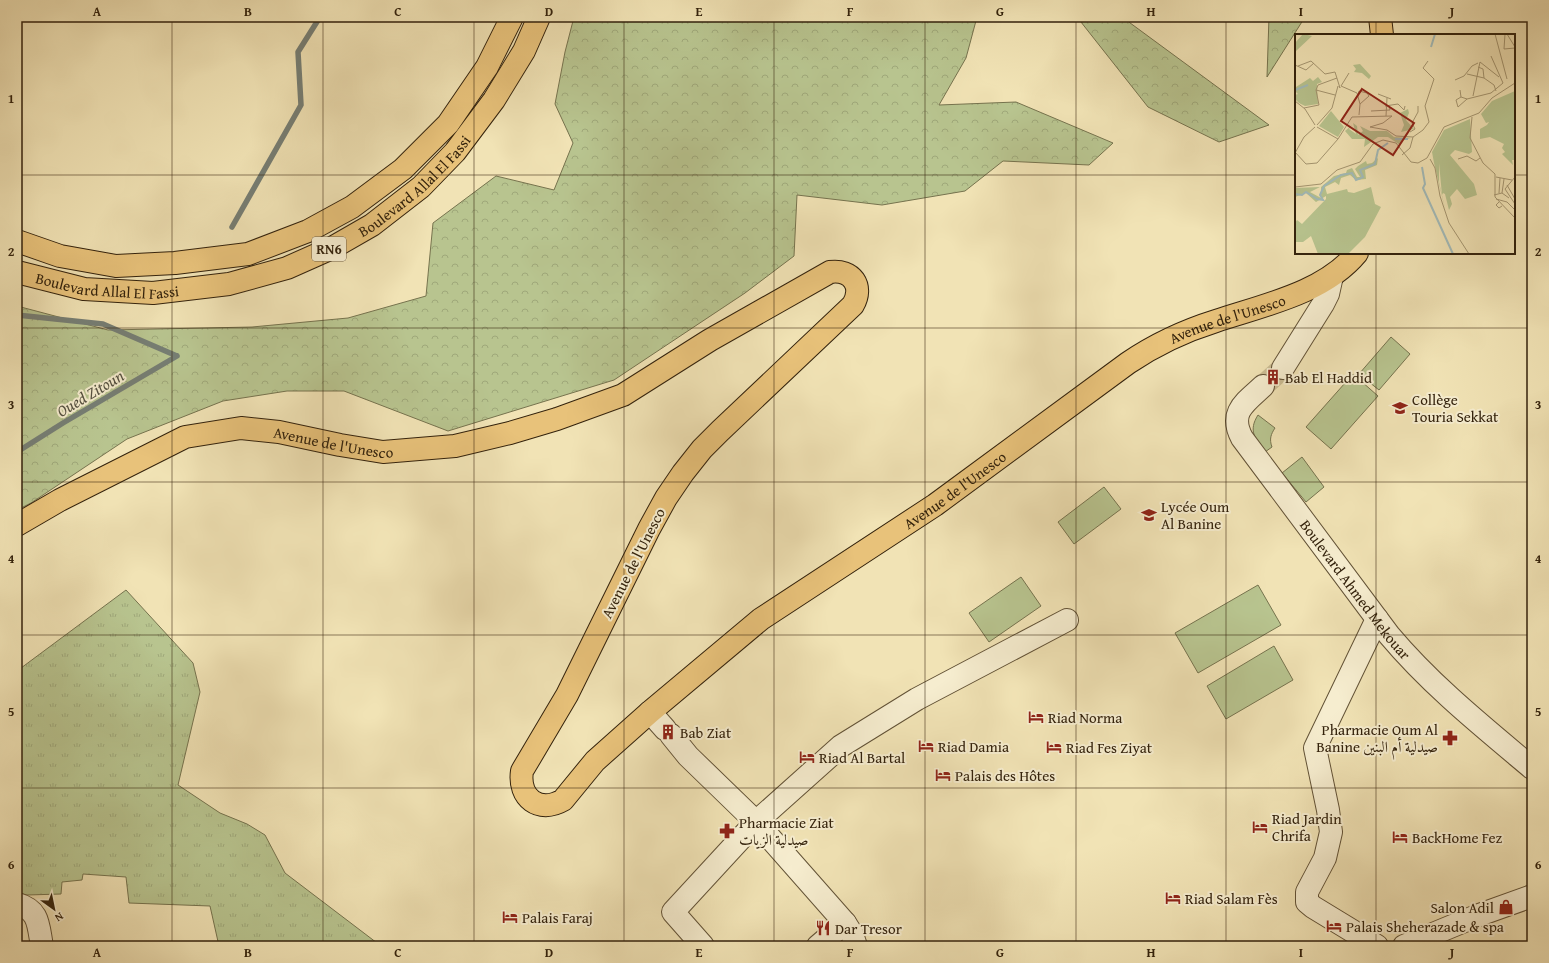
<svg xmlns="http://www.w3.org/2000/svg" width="1549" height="963" viewBox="0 0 1549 963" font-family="'Gentium Book Plus',Amiri,serif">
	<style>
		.grass { fill: url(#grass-tufts); stroke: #76734e }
		.forest { fill: url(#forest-crowns); stroke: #76734e }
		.green { fill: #b8c48f; stroke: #76734e }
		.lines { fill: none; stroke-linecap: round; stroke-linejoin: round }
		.stream { stroke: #767e74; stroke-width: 5.5 }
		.minor-tunnel { stroke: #cbbc93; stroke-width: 22; stroke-dasharray: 22 11; stroke-linecap: butt }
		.minor-casing { stroke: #625236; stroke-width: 24 }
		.major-casing { stroke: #33220c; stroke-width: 24 }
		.minor { stroke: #f6edcf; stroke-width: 22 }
		.major { stroke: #e8c27a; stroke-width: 22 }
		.grid { fill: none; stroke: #33220c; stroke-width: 1; stroke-opacity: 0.55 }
		.labels { text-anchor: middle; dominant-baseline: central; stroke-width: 4; stroke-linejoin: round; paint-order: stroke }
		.shield { fill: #f6edcf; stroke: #6e5f46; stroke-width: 1 }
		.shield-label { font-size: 14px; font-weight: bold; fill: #33220c }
		.street-label { font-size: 15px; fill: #33220c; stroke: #f6edcf }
		.poi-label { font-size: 15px; fill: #33220c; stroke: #f6edcf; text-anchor: start }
		.water-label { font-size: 16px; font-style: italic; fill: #545040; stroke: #f6edcf }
		.inset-river { fill: none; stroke: #a2bbba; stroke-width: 2 }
		.inset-road { fill: none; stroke: #a59671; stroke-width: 1 }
		.view { fill: #8f2418; fill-opacity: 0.15; stroke: #8f2418; stroke-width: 2 }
		.inset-edge { fill: none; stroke: #33220c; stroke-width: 2 }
		.neatline { fill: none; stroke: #33220c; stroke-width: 1.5 }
		.grid-label { font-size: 13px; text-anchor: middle; font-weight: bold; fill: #33220c }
	</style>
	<defs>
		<pattern id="grass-tufts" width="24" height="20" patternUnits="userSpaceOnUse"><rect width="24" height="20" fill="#b8c48f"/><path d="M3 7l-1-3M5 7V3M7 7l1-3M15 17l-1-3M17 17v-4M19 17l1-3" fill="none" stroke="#9fa87a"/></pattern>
		<pattern id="forest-crowns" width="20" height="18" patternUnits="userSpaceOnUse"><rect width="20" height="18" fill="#b8c48f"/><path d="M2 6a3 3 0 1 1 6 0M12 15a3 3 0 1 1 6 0" fill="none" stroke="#9fa87a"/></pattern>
	</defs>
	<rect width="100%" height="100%" fill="#f1e3b5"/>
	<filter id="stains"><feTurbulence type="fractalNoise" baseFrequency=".005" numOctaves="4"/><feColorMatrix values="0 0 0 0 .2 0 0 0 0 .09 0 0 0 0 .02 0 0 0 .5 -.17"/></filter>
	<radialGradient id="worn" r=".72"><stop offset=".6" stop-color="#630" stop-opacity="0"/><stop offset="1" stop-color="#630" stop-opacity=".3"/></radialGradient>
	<path class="grass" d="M126 590 193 663 200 692 178 785 220 813 247 824 265 835 285 873 381 946H219L210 906 129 903 126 877 83 874 82 880 62 882 61 894 27 895 17 892V671Z"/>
	<path class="forest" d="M574 17H977L966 58 939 105 1016 102 1113 143 1089 165 1003 161 965 191 882 205 797 195 794 256 745 293 614 380 448 431 344 391H287L223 401 127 439 31 503 17 510V306L108 330 252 327 348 318 426 296 433 223 496 176 554 190 573 143 555 104 565 52Z
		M1077 17H1122L1269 125 1219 142 1148 107Z
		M1269 17H1305L1267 77Z"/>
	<path class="green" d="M1391 337 1410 354 1379 390 1359 374Z
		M1353 374 1378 396 1331 449 1306 427Z
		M1258 415 1275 428C1271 434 1269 439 1272 447L1265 452C1255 438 1248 431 1258 415Z
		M1302 457 1324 487 1306 502 1282 473Z
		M1104 487 1121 509 1074 544 1058 522Z
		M1021 577 1041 606 989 642 969 613Z
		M1258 585 1281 625 1198 673 1175 633Z
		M1274 646 1293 680 1226 719 1207 686Z"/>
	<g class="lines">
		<path class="stream" d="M232 227 301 105 298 52 320 17
			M17 315 103 324 177 356
			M17 452 63 423 177 356"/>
		<path class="minor-tunnel" d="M1263 386 1283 368"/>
		<g class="minor-casing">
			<g id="minor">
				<path d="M1283 368 1323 304 1328 294 1332 276"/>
				<path id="s1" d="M1263 386C1246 402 1228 412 1242 438L1389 635C1431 685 1482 726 1532 768"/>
				<path d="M650 712 665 729"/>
				<path d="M671 735 688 756 756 822 845 923 852 934 856 946"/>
				<path d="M17 904C40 910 38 926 42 946"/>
				<path d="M703 946 673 912 756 822 841 746 917 699 1067 620"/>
				<path d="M818 946 845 923"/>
				<path d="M1377 946 1313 907 1307 902V892L1325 858 1331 832 1328 810 1315 748 1377 619"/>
				<path d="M1404 946 1479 915 1532 896"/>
			</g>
		</g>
		<g class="major-casing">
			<g id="major">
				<path d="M1380 17 1382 35"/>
				<path d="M17 241 60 256 116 266 175 263 248 254 308 231 352 207 403 169 448 124 487 67 512 17"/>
				<path id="s2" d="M17 272 84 289 153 293 229 284 287 268 332 248 372 225 421 187 455 152 494 100 524 51 539 17"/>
				<path id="s3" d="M17 525 60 500 185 437 241 428 279 432 340 445 383 452 455 446 510 433 557 419 623 395 710 340 830 272C852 269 864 286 853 305L720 431 702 449 683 473 666 498 649 529 567 695 522 771C518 798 539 814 563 800L595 761 650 712 761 619 935 505 1128 363C1156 344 1184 331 1216 321 1264 305 1324 293 1357 253"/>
			</g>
		</g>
		<use href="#minor" class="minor"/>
		<use href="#major" class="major"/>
	</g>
	<path class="grid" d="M172 17V946M323 17V946M474 17V946M624 17V946M774 17V946M925 17V946M1076 17V946M1226 17V946M1376 17V35M17 175H1296M1514 175H1532M1376 253V946M17 328H1532M17 482H1532M17 635H1532M17 788H1532"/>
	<defs>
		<g id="building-bare" transform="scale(1.2)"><path d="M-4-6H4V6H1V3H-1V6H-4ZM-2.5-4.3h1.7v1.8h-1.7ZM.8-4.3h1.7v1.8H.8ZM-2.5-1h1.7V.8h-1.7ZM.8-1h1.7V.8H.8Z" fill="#8f2418" stroke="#f6edcf" stroke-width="2.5" paint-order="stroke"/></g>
		<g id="university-bare" transform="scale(1.2)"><path d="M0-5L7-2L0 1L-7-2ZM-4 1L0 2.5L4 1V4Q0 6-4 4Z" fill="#8f2418" stroke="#f6edcf" stroke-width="2.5" paint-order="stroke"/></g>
		<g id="hotel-bare" transform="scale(1.2)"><path d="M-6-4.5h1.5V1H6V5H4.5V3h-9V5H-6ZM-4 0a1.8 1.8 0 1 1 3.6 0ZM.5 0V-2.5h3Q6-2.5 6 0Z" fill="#8f2418" stroke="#f6edcf" stroke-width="2.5" paint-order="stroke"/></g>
		<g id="pharmacy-bare" transform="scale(1.2)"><path d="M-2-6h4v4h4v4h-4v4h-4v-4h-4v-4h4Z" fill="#8f2418" stroke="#f6edcf" stroke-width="2.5" paint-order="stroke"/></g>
		<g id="shop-bare" transform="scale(1.2)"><path d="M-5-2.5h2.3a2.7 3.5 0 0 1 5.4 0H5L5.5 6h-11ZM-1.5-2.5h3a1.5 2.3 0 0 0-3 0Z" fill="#8f2418" stroke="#f6edcf" stroke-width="2.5" paint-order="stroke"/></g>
		<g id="restaurant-bare" transform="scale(1.2)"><path d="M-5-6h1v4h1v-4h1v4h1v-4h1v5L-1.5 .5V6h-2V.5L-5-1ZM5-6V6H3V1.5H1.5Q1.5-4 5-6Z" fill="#8f2418" stroke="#f6edcf" stroke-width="2.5" paint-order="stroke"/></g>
	</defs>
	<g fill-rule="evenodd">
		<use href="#building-bare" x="1273" y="377"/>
		<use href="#university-bare" x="1400" y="408"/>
		<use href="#university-bare" x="1149" y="515"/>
		<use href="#hotel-bare" x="1036" y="717"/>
		<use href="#building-bare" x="668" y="732"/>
		<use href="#pharmacy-bare" x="1450" y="738"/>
		<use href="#hotel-bare" x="926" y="746"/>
		<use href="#hotel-bare" x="1054" y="747"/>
		<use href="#hotel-bare" x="807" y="757"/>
		<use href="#hotel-bare" x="943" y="775"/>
		<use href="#hotel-bare" x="1260" y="827"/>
		<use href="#pharmacy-bare" x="727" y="831"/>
		<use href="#hotel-bare" x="1400" y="837"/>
		<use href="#hotel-bare" x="1173" y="898"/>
		<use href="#shop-bare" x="1506" y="907"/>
		<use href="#hotel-bare" x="510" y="917"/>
		<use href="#hotel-bare" x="1334" y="926"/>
		<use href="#restaurant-bare" x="823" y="928"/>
	</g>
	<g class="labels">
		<rect class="shield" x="312" y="237" width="34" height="24" rx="3"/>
		<g class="shield-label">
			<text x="329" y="249">RN6</text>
		</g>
		<g class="street-label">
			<text stroke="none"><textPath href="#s2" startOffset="428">Boulevard Allal El Fassi</textPath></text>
			<text stroke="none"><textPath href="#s2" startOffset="92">Boulevard Allal El Fassi</textPath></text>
			<text stroke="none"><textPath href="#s3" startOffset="2402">Avenue de l'Unesco</textPath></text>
			<text stroke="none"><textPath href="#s3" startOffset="340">Avenue de l'Unesco</textPath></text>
			<text stroke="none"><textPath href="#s3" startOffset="2078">Avenue de l'Unesco</textPath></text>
			<text transform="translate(633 563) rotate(-63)">Avenue de l'Unesco</text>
			<text stroke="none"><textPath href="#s1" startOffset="252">Boulevard Ahmed Mekouar</textPath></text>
		</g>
		<g class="poi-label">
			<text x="1285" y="377">Bab El Haddid</text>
			<text x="1412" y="399">Collège<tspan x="1412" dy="17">Touria Sekkat</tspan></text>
			<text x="1161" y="506">Lycée Oum<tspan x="1161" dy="17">Al Banine</tspan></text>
			<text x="1048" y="717">Riad Norma</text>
			<text x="1438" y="729" text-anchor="end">Pharmacie Oum Al<tspan x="1438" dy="17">Banine صيدلية أم البنين</tspan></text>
			<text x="680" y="732">Bab Ziat</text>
			<text x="938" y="746">Riad Damia</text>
			<text x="1066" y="747">Riad Fes Ziyat</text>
			<text x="819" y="757">Riad Al Bartal</text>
			<text x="955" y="775">Palais des Hôtes</text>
			<text x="1272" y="818">Riad Jardin<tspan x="1272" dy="17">Chrifa</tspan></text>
			<text x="739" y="822">Pharmacie Ziat<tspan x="739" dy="17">صيدلية الزيات</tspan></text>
			<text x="1412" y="837">BackHome Fez</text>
			<text x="1185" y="898">Riad Salam Fès</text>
			<text x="1494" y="907" text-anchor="end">Salon Adil</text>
			<text x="522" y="917">Palais Faraj</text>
			<text x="1346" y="926">Palais Sheherazade &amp; spa</text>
			<text x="835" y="928">Dar Tresor</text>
		</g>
		<g class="water-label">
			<text transform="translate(90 393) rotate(-31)">Oued Zitoun</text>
		</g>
	</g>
	<g transform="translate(1295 34)">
		<rect width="220" height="220" fill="#f1e3b5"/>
		<path d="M113 75 114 79 111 86 119 95 106 98 109 91 105 79Z" fill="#b8c48f"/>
		<path d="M175 85 177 118 174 120 160 116 155 121 179 150 182 161 170 165 162 155 155 163 157 170 154 176 150 160 148 159 147 161 144 129V148L151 179 139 129 137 118 149 96ZM58 89 62 92 63 101 68 97 65 92 75 97H92L99 103 116 104 107 106 105 111 93 103H83L69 113 70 105H57L50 97 57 91 54 95 61 100ZM83 124 82 131 70 136 71 145 61 146 55 141 46 144 44 151 40 148 30 153 32 160 52 155 53 158 59 159 76 153 80 170 86 173 70 203 53 220H23L16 202 8 208H0V189L2 186 7 190 31 165V162L21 168 11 159 0 163V154L25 153 15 158 26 164V153L39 142 51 139 52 136 57 134 62 143H65L60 135 63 132 71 127 72 130 77 129Z" fill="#b8c48f"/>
		<path d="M220 57V126H217L218 131 207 120 210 118 207 114 209 110 195 103 185 105V95L192 91 194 88 191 89 186 80 197 67Z" fill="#b8c48f"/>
		<path d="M8 0 17 2 1 17 0 9ZM65 30 76 42 74 45 67 39 59 38 61 35 58 31ZM23 43 27 48 22 50 23 70 10 72 4 69 0 65V61L3 60 0 57 1 53 15 44 18 47ZM36 77 49 93 43 103 24 92Z" fill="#b8c48f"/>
		<path class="inset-river" d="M136 13 140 0M0 56 13 51M100 105H113M127 133 130 150 128 154 158 220M0 160 7 161 11 158 22 165 28 166 25 161 29 152 46 141 57 139 61 146 66 144 68 143 65 136 80 130 83 116 93 109"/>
		<path class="inset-road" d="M200 0 212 45M210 0 209 15 220 14M212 0 220 13M133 27 128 34 139 45M0 31 11 36 19 29M220 31V45M3 32 16 27 30 40 40 38 45 54 44 52M183 33 188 35 189 44 199 51 201 57M172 40 189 44M160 46 169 42 177 32 183 29M46 52 62 59 65 70 64 81M46 52 54 39M21 56 23 51 42 44M21 56 40 61M165 56 166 63 172 65M63 60 64 57 72 59 74 62 65 70M83 60 96 65M178 62 185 28 204 43M166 63 161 66 163 73 172 65 196 59 208 49 196 22M0 67 10 75 20 91M90 72 103 70 109 76 110 72M9 74 24 71 21 56M76 77 95 76 94 71M91 82 92 64M177 83 175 104 188 129 200 140V163L220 184M22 91 37 74 43 52M22 93 43 105 57 83 97 82 88 89 75 93 92 96 101 102 118 103 115 114 107 121M115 98 120 95 117 89 123 78V72M118 103 128 96 134 88 130 72 139 45M0 118 11 130 22 129 43 105M0 119 9 103 20 93M132 124 149 93 184 79 197 64 220 49M135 125 140 134 145 162 154 189 174 220M163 125 172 122 181 127 185 124M201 143 217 146M220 143 210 155 220 170M212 151 220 165M0 153 26 150 42 136 65 128 78 110 88 106 101 109 116 128 123 129 132 124M204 159 205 144M207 159 209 145M199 161 207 159 214 164M201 165 212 168 220 176M204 168 201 171 204 174 207 172"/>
		<path class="view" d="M67 55 119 89 98 121 46 87Z"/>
		<rect width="220" height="220" class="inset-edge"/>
	</g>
	<rect width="1549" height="963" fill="none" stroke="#f1e3b5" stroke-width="44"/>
	<g transform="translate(54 909) rotate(147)" stroke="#f6edcf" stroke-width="3" paint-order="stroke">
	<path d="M0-3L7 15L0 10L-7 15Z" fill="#33220c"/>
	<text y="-6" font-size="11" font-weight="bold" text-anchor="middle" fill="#33220c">N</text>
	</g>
	<rect x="22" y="22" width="1505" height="919" class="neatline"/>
	<g class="grid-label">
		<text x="97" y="16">A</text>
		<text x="248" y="16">B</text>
		<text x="398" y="16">C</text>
		<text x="549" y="16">D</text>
		<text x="699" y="16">E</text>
		<text x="850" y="16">F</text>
		<text x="1000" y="16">G</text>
		<text x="1151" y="16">H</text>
		<text x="1301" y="16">I</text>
		<text x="1452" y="16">J</text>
		<text x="11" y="103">1</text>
		<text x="1538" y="103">1</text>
		<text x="11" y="256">2</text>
		<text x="1538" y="256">2</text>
		<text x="11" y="409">3</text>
		<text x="1538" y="409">3</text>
		<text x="11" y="563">4</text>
		<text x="1538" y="563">4</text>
		<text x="11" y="716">5</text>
		<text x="1538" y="716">5</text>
		<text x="11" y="869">6</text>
		<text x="1538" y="869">6</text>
		<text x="97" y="957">A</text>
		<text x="248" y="957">B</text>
		<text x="398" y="957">C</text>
		<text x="549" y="957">D</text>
		<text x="699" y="957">E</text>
		<text x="850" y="957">F</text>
		<text x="1000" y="957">G</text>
		<text x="1151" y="957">H</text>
		<text x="1301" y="957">I</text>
		<text x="1452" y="957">J</text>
	</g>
	<rect width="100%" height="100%" filter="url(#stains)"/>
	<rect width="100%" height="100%" fill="url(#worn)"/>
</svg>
